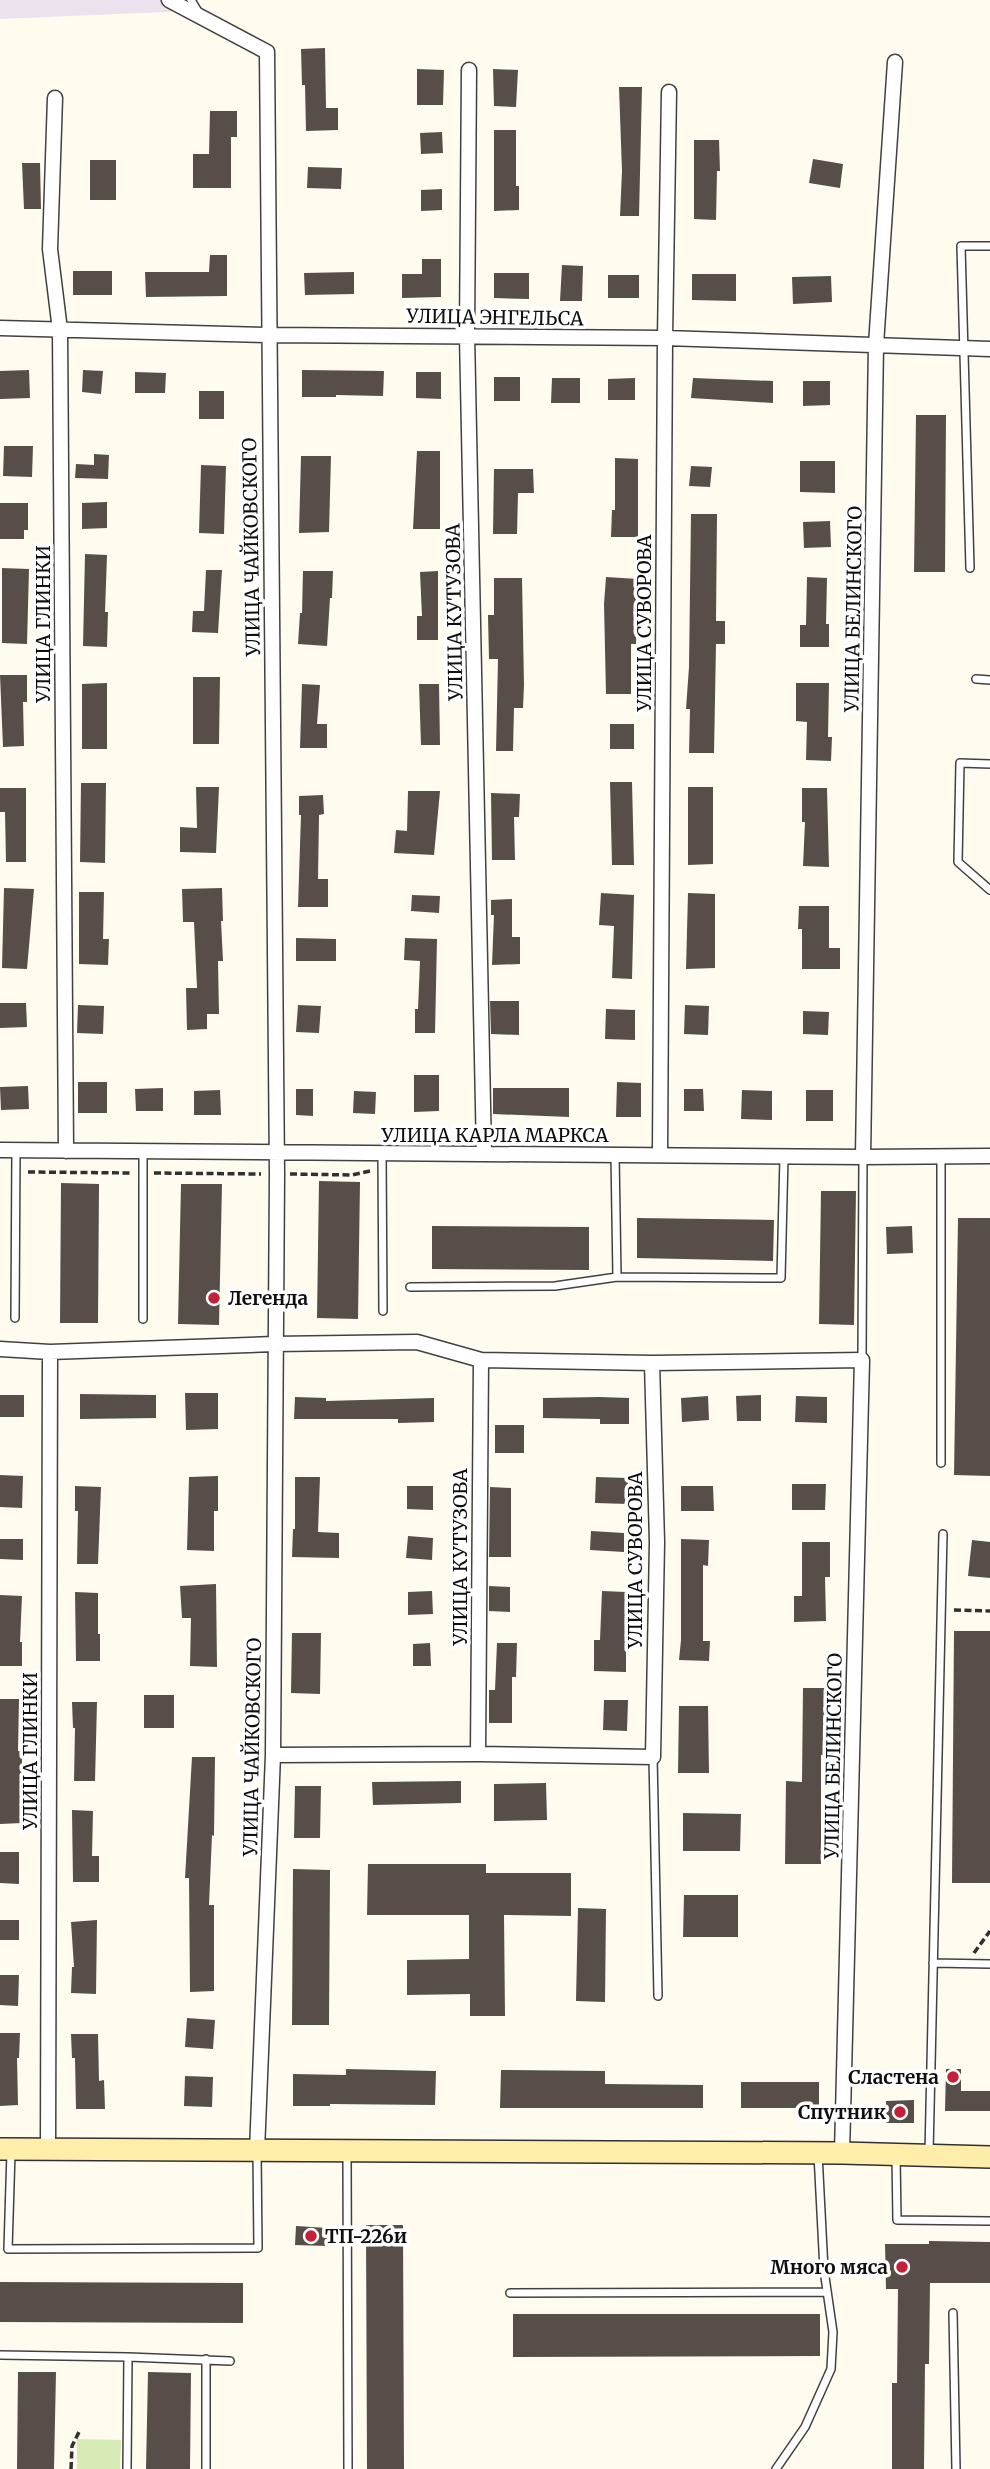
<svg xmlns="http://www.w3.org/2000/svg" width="990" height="2469" viewBox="0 0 990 2469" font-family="Merriweather,serif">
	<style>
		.industrial { fill: #ebe2ed }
		.green { fill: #d7ebb7 }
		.building { fill: #574e4a }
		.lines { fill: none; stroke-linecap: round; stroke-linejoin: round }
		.lane-casing { stroke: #414141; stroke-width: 10 }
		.street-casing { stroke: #414141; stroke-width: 17 }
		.secondary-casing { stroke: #303030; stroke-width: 24 }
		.path { stroke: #303030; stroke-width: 3.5; stroke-dasharray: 7 3.5; stroke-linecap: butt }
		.lane { stroke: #fff; stroke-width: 7 }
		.street { stroke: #fff; stroke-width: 14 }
		.secondary { stroke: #fea; stroke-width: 21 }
		.poi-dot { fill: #c32138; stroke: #fff; stroke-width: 2.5 }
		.labels { text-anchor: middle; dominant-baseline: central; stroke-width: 7; stroke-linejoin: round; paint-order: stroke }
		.street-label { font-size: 19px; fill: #0e0e0e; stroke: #fff }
		.poi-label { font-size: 19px; font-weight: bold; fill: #0e0e0e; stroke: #fff; text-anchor: end }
	</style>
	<rect width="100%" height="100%" fill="#fffbef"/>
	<path class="industrial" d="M0 0H187V11L0 19Z"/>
	<path class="green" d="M77 2439 121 2440 120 2469H77Z"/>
	<path class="building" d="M325 48 326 108H338V130L306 131 305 85H302L301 49Z
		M417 69 444 70 443 105H417Z
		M493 69 518 70 516 107 494 106Z
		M619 87H642L639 216H620L622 171Z
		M210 111H237V137H231V188H193V154H209Z
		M494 130H516V186H519V210L494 211Z
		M442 132 443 153 421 154 420 133Z
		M694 140H719L720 171H717L716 220 694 219Z
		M813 159 843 164 840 188 809 183Z
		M90 160H116V200H90Z
		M22 163H40L41 209H24Z
		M308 167 342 168 341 189 307 188Z
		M442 189V210L421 211V190Z
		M210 255H227V296L146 297 145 272H209Z
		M422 259H441V297L402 298V274H422Z
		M562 265 583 266 582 301H560Z
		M73 271H112V295H73Z
		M354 272V294L305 295 304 273Z
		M494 273H529V299L494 298Z
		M692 274H736V301L692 300Z
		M608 275H639V298H608Z
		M831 276 832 302 793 304 792 277Z
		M29 370 30 398 0 399V371Z
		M83 370 103 371 101 394 82 392Z
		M302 370 384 371 383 396 336 395V397H302Z
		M135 372 166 373 165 393H135Z
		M416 372H441V399L416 398Z
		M494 377H520V401H494Z
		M552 378H580V403H551Z
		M635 378V400H608V379Z
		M693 378 773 381V403L691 398Z
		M803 381H830V405L803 406Z
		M199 391H224V419H199Z
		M916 415H946L945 572H914Z
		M4 446H33L32 477 3 476Z
		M417 451H440V529H413Z
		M94 454 109 455 108 479 75 478 76 464 94 465Z
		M301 456H331L329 532 299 533Z
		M615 458 638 459V537H611L612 510H615Z
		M800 461H835V493L800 492Z
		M201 465 226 466 224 534 199 533Z
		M691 466 712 467 710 487 689 486Z
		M494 469H533L534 493H518L517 534H493Z
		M107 502V528L82 529V503Z
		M0 503H28V530H24V539H0Z
		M691 514H717L716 621H725V644H716L714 753H689L690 709H686L689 667Z
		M830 521 831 547 804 548 803 522Z
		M85 554 107 555 105 612H108L107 647 83 646Z
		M2 568 29 569 27 644 2 643Z
		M206 570H222L218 633 192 632 193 611H204Z
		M303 571H333L332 598H330L327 646 298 644 300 613H302Z
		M438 571V640H417V616H422L420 572Z
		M606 577 638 579 636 644H631V694H606L604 604Z
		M807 577 827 578 826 624H829V647H800V625H806Z
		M494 578H522L524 685 523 708H514L513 751H496L498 659H489L488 615H494Z
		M0 675H27V702H23L24 746 3 747Z
		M193 677H220L219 744H193Z
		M107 683V749H82V684Z
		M796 683H829L828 737H832L831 761 806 760 807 722 796 721Z
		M302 684 320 685 317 724H327V748H300Z
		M419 684H439L440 745H421Z
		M610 724H634V749H610Z
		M610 782H632L634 865H612Z
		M81 783H106L105 863 80 862Z
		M196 787H219L216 853 180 852V827L197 828Z
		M688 787H713V864L688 865Z
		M0 788H26V862H6L5 812H0Z
		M802 788H827L829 867 803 866 805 822H802Z
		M408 791H440L434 855 394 853 396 830 407 831Z
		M491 793 520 794 519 817H514L515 860H492Z
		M323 795 324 814 319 815 318 879H328V907H298L301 815H299V796Z
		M4 888 34 889 27 969 2 968Z
		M222 888 223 921H221L223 961H218L219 1014H207V1029L187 1030 186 988H197L194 922H183L182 889Z
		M79 892H104L103 939H109L108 965 79 964Z
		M601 893 634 895 632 979 612 978 614 926 599 925Z
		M688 893 715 894V968L686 969Z
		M412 895 440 896 439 913 411 911Z
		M512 899V937H520V964L492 965 494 915H491V900Z
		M799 906H829V948H840V969H802V929H798Z
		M296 938 336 939V961H296Z
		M405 938 437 939 435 1033H415V1009H418L420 961 404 960Z
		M490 1001H519V1035L491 1034Z
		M0 1003H26L27 1027 0 1028Z
		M78 1005 104 1006 103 1034 77 1033Z
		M298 1005 321 1006 319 1033 296 1032Z
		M685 1005 709 1006 708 1035 684 1034Z
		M606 1009 635 1010V1040L605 1039Z
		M803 1011 829 1012 828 1035 803 1034Z
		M414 1075H439V1111L414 1112Z
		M78 1082H107V1113H78Z
		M617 1082 641 1083V1117H616Z
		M28 1086 29 1109 1 1110 0 1087Z
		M163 1088V1111H136L135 1089Z
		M493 1088H569V1117L493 1114Z
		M296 1089H313V1116L296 1115Z
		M684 1089H703L704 1111H684Z
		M220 1090 221 1115H194V1091Z
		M742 1090 772 1091V1120L741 1119Z
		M806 1090H833V1121H806Z
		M354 1091 376 1092 375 1114 353 1113Z
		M319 1181 360 1182 358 1319 317 1318Z
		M61 1183 99 1184 98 1323H60Z
		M181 1184H222L219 1325 178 1324Z
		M821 1191H856L854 1325 819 1324Z
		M637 1218 774 1220 773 1261 637 1258Z
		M958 1218H990V1476L954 1475Z
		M432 1226 589 1227V1270L432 1269Z
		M912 1226 913 1253 887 1254 886 1227Z
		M185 1393H218V1429L186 1430Z
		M80 1394 156 1395V1418L80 1419Z
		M0 1395H24V1417H0Z
		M761 1395V1421H737L736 1396Z
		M708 1396 709 1420 682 1422 681 1398Z
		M796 1396 827 1397V1423L795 1422Z
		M295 1397 326 1398V1401L434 1398V1422L398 1423V1419H294Z
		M600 1397 629 1398V1424H600V1419L543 1418V1398Z
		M495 1425H524V1453H495Z
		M0 1475 23 1476 22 1508 0 1507Z
		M218 1476V1511H214V1551L187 1550 189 1477Z
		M295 1477H320L318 1532 339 1533V1558L292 1557 293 1529H295Z
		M596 1477 628 1478V1504L595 1503Z
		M792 1484H826L825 1510H792Z
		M75 1486 101 1487 98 1564H77L78 1511H75Z
		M407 1486H433V1510L407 1509Z
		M681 1486H713L714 1511H681Z
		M490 1487 511 1488V1557H489Z
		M591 1531 624 1533V1552L590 1550Z
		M408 1536 433 1538 432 1560 406 1558Z
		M0 1539H23V1560L0 1559Z
		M681 1539 709 1540 708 1566 703 1565V1641H710L709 1661 679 1660 681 1640Z
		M972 1540 990 1542V1578L968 1576Z
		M802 1542H830V1577H825L826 1621 794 1622V1596H802Z
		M216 1584 217 1667 190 1666 191 1618H182L180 1586Z
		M489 1586 510 1587V1612L489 1611Z
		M432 1591 433 1614 408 1615V1592Z
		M602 1591 626 1592V1672L594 1671V1640H600Z
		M75 1592 98 1593V1634H100V1661H76Z
		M0 1595 22 1596 20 1642H22V1666H0Z
		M954 1631H990V1883H952Z
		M292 1633H321L320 1694 291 1693Z
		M430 1643 431 1666H413V1644Z
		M497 1643H517L516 1677H512V1723H489V1690H495Z
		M803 1688H828L827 1755H821V1864H785L786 1781 802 1782Z
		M144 1695H174V1728H144Z
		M0 1699H19L18 1751H22V1823L0 1824Z
		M604 1700H628L627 1731 603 1730Z
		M72 1702H97L95 1781H74L75 1728H73Z
		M679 1706H708L709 1773H678Z
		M192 1757H215L214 1836 212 1835 209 1905H214V1991L190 1992 189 1878H185Z
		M461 1781V1803L373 1805 372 1782Z
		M546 1783 547 1820 494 1821V1784Z
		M295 1786H321L320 1838H294Z
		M72 1810 93 1811 92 1856H99V1882H73Z
		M683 1813 741 1814 740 1851H683Z
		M0 1852H19V1884L0 1883Z
		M368 1864H486V1873H571V1916L504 1915 505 2016H470V1994L407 1995V1960L469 1959V1915H367Z
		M293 1869 330 1870 329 2025H292Z
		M684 1895H738V1937H683Z
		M578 1908 606 1909 605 2002 576 2001Z
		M0 1920H19V1940H0Z
		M97 1920 96 1994 71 1993 72 1967H74L71 1922Z
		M0 1975H19L18 2006 0 2005Z
		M187 2018 215 2020 213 2049 185 2047Z
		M0 2033H20L19 2058H17L18 2105 0 2106Z
		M71 2034H98L99 2081 104 2080 105 2109H76L75 2058H72Z
		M346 2069 436 2071 435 2105 330 2104V2106H293V2074L346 2075Z
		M946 2069H961V2091H990V2111H945Z
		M501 2070 605 2071V2084L703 2085V2108H500Z
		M185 2076 213 2077 212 2107 184 2106Z
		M741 2082H819V2108H741Z
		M914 2100V2123H886V2101Z
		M366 2225H403L404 2469H367Z
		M296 2226 328 2228 327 2246 295 2245Z
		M929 2241 990 2242V2283H930L929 2364H925L924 2469H892V2383H897L898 2289H886L885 2244H929Z
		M0 2282 243 2283V2323L0 2322Z
		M513 2314H820V2356L513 2357Z
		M18 2372H56L54 2469H17Z
		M148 2372 191 2373 190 2469H146Z"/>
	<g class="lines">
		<g class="lane-casing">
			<path id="lane" d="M191 0 199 13
				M970 568 961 246H990
				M976 679 990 680
				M990 764 960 763 958 862 990 890
				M143 1152V1319
				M382 1154 383 1311
				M615 1155 617 1277 781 1278 784 1157
				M410 1287 555 1286 617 1277
				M15 1318 16 1150
				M862 1360 863 1157
				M941 1463V1155
				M653 1757 658 1996
				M933 1963 990 1964
				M11 2152 8 2249 258 2248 257 2152
				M347 2153 348 2469
				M929 2153 943 1534
				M896 2156 897 2220 990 2221
				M510 2293 827 2292
				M953 2313 956 2469
				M0 2355 128 2357 127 2469
				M128 2357 230 2361
				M206 2359V2469
				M776 2469 805 2427 831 2369 833 2332 824 2270 818 2154"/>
		</g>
		<g class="street-casing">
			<path id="street" d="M169 0 267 52 277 1174 273 1755 257 2151
				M469 70 467 335 484 1154
				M55 98 50 249 60 330 66 1151
				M0 328 268 335 665 338 990 349
				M0 1150 863 1157 990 1156
				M660 1155 665 338 669 92
				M863 1157 876 345 895 62
				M0 1349 50 1352 274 1344 417 1342 481 1360 652 1363 862 1360 842 2153
				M478 1754 481 1360
				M273 1755 478 1754 653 1757 657 1542 652 1363
				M48 2150 50 1352"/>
		</g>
		<g class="secondary-casing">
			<path id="secondary" d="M0 2149 842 2153 990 2157"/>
		</g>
		<path class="path" d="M28 1172 132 1173
			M154 1173 261 1174
			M290 1174 352 1175 370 1171
			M954 1610 990 1611
			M974 1953 990 1931
			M71 2469 72 2446 80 2430"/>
		<use href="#lane" class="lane"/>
		<use href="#street" class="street"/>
		<use href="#secondary" class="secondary"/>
	</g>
	<g class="poi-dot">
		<circle cx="214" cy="1298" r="7"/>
		<circle cx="953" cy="2077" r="7"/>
		<circle cx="900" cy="2112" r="7"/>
		<circle cx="311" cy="2236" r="7"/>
		<circle cx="902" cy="2267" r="7"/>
	</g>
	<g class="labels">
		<g class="street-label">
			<text transform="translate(495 317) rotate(1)">УЛИЦА ЭНГЕЛЬСА</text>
			<text transform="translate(251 547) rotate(-91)">УЛИЦА ЧАЙКОВСКОГО</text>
			<text transform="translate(853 609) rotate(-89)">УЛИЦА БЕЛИНСКОГО</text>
			<text transform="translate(454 612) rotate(-91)">УЛИЦА КУТУЗОВА</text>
			<text transform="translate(644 623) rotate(-90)">УЛИЦА СУВОРОВА</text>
			<text transform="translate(43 624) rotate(-90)">УЛИЦА ГЛИНКИ</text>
			<text x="495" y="1135">УЛИЦА КАРЛА МАРКСА</text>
			<text transform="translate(460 1557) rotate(-90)">УЛИЦА КУТУЗОВА</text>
			<text transform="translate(635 1560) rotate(-90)">УЛИЦА СУВОРОВА</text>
			<text transform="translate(252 1747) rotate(-89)">УЛИЦА ЧАЙКОВСКОГО</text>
			<text transform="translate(30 1751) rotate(-90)">УЛИЦА ГЛИНКИ</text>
			<text transform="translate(833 1756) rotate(-89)">УЛИЦА БЕЛИНСКОГО</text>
		</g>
		<g class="poi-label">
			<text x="228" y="1298" text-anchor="start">Легенда</text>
			<text x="939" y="2077">Сластена</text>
			<text x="886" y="2112">Спутник</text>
			<text x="325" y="2236" text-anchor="start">ТП-226и</text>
			<text x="888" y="2267">Много мяса</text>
		</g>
	</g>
</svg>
